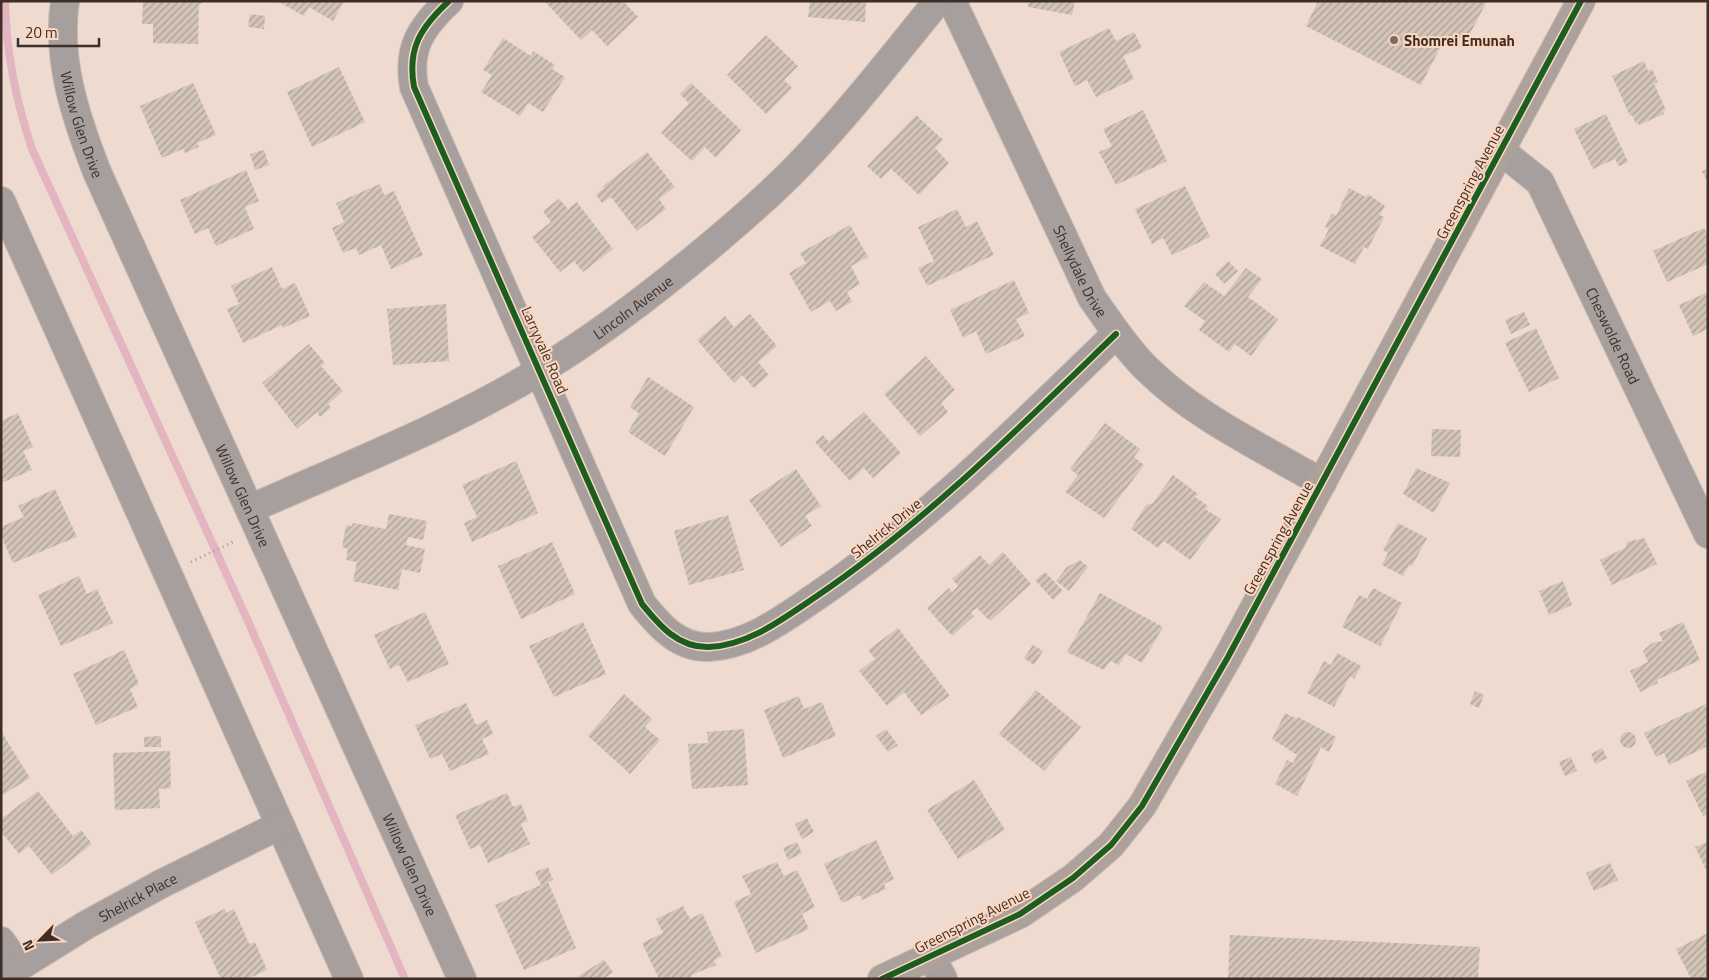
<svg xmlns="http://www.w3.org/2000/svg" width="1709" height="980" viewBox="0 0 1709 980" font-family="'Titillium Web',sans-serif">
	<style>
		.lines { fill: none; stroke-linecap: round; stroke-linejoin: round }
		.stream { stroke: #e3b5c1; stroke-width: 8 }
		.building { fill: url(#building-hatch) }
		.minor-casing { stroke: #c8b9b0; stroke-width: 30 }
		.major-casing { stroke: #c8b9b0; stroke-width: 30 }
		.path { stroke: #a69d99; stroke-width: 3; stroke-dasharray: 1 4; stroke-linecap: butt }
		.minor { stroke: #a79f9d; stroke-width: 28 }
		.major { stroke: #ada19c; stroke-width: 28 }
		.cycleway-casing { stroke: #fbd7c2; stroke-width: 9 }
		.cycleway { stroke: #1b5e20; stroke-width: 6 }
		.poi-dot { fill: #7b6b62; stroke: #fbd7c2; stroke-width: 2 }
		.labels { text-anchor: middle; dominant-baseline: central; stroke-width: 4; stroke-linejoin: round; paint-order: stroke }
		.poi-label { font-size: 15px; font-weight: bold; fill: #3d2f27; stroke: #fbd7c2; text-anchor: start }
		.street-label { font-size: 15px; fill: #3d2f27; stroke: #fbd7c2 }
	</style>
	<defs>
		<pattern id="building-hatch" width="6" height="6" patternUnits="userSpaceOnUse" patternTransform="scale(1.25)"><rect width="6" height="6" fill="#d3c5b7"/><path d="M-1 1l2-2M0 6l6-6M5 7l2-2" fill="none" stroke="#aca095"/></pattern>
	</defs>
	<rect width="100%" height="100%" fill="#eedacf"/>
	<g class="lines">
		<path class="stream" d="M5 1C6 52 16 101 32 149L247 619 405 979"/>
	</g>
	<path class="building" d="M143 1H202V4H199L198 44 153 43V24H142Z
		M277 1H344L333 21 309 7 304 16Z
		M544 1H623L638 17 607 46 592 30 581 40Z
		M810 1H866L865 22 808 17Z
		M1029 1H1075L1072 15 1028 7Z
		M1318 1H1487L1470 34 1441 46 1421 85 1306 26Z
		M250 14 265 16 264 29 248 27Z
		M1109 28 1116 41 1134 32 1142 48 1123 56 1134 79 1096 97 1087 80 1075 86 1059 52Z
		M766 35 798 66 784 80 792 88 766 114 727 75Z
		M503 38 531 56 533 51 555 65 552 69 565 77 543 112 528 103 520 116 481 92 492 75 483 70Z
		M1644 61 1648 71 1652 69 1658 82 1654 84 1666 110 1663 111 1664 114 1639 125 1638 123 1636 124 1632 115 1630 116 1612 76Z
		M339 67 365 122 312 147 287 92Z
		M193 83 216 135 197 143 199 147 185 153 183 149 162 158 140 106Z
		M691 83 741 130 716 158 705 147 692 161 661 133 689 103 680 94Z
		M1143 110 1167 161 1116 185 1099 152 1112 146 1103 129Z
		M1606 114 1628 162 1619 166 1615 159 1593 169 1574 129Z
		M916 115 943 140 935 148 949 163 919 195 891 169 881 179 867 166Z
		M264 150 269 165 255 170 250 154Z
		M647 152 675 187 659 199 666 209 637 231 611 197 602 203 596 195 604 188 603 186Z
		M1708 169V183L1702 171Z
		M246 170 259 201 245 207 254 229 216 246 208 228 195 234 180 200Z
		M380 184 384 195 394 191 423 255 391 269 381 245 359 255 356 248 343 253 332 228 344 222 336 203Z
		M1185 186 1210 237 1172 255 1163 238 1152 244 1135 209Z
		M1349 188 1366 197 1368 194 1385 206 1380 215 1384 217 1368 249 1364 247 1355 264 1320 246 1329 229 1325 227 1332 213 1336 216Z
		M559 199 568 209 577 202 613 249 583 272 574 261 560 272 532 237 551 222 543 211Z
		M957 209 966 227 977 221 994 255 927 286 918 268 934 261 918 227Z
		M850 225 868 257 851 266 860 284 847 292 852 302 836 311 830 301 811 312 789 273 806 263 800 253Z
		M1704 228 1708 236V264L1667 282 1653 251Z
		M1228 261 1238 271 1224 284 1215 274Z
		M272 267 282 289 295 283 310 316 283 328 282 325 243 343 227 309 239 304 231 286Z
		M1246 268 1262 279 1248 297 1278 319 1251 356 1235 344 1229 352 1199 330 1205 321 1184 306 1204 282 1224 296Z
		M1014 280 1029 313 1016 319 1025 336 986 354 976 331 963 338 950 310Z
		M1708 292V329L1693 336 1679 305Z
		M446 304 449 361 393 365 387 309Z
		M1524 312 1530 325 1511 334 1505 320Z
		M750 314 777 346 758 362 769 375 754 388 742 375 734 383 697 340 725 316 734 327Z
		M1536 328 1559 378 1529 392 1505 343Z
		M309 344 325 363 321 366 343 391 328 404 331 408 320 417 317 412 297 429 262 383Z
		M926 356 955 390 941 403 948 412 920 436 884 394Z
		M648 377 694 407 665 456 628 432 639 413 630 407Z
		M864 412 901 453 873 478 864 468 850 481 815 442 823 435 829 442Z
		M18 413 33 447 23 451 32 470 1 483V421Z
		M1105 423 1140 449 1134 457 1144 465 1104 518 1065 492 1078 475 1070 469Z
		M1432 429 1461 430 1460 457 1431 456Z
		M516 461 538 513 472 542 464 523 477 517 462 485Z
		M1416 468 1450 483 1434 513 1403 494Z
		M796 469 821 506 805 516 812 526 781 547 749 500Z
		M1173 475 1198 494 1195 497 1208 506 1205 509 1221 519 1190 560 1164 541 1158 548 1131 529 1146 505 1153 503Z
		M55 489 77 537 13 563 1 536V527L24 517 18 506Z
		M389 514 427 521 423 540 408 537 406 545 425 549 420 573 402 569 398 590 353 581 357 562 346 560 348 549 342 547 346 525 352 526 353 523 386 529Z
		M728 515 744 570 689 585 674 531Z
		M1398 523 1427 538 1412 566 1409 565 1403 576 1382 565 1388 553 1383 550Z
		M1644 538 1657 564 1612 585 1600 560 1625 548 1627 542Z
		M552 542 575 594 521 619 498 566Z
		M1003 552 1031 584 990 621 977 608 971 612 974 616 952 636 927 608 949 588 952 592 958 586 952 579 980 555 989 565Z
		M1080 560 1088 567 1069 591 1056 581 1067 567Z
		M1045 572 1063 591 1053 600 1035 580Z
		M79 576 87 594 97 589 113 623 61 646 38 595Z
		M1563 581 1572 605 1549 615 1539 591Z
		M1373 588 1402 603 1380 646 1342 627 1359 595 1367 599Z
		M1100 593 1163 627 1142 663 1126 654 1119 665 1110 661 1104 670 1067 652Z
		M425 612 449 664 408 682 399 665 390 669 374 635Z
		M583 622 606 674 554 697 529 646Z
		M1683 622 1700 660 1657 680 1658 683 1640 692 1630 671 1648 662 1643 651 1652 643 1663 641 1659 633Z
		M898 628 950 696 921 715 904 692 887 706 859 671 875 659 868 650Z
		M1033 645 1043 651 1034 665 1024 658Z
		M124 650 139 684 130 689 138 707 96 725 73 674Z
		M1337 653 1361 666 1354 679 1350 676 1334 707 1307 693 1324 661 1331 665Z
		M1036 690 1081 727 1044 771 999 734Z
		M1475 691 1484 695 1479 708 1470 704Z
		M624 694 652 719 645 727 660 740 630 774 588 736Z
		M799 696 804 709 822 702 836 736 783 758 764 710Z
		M466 703 476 725 487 720 493 734 482 739 489 754 450 771 442 754 430 759 415 725Z
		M1708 703V746L1669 765 1664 753 1656 757 1644 733Z
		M1285 713 1297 719 1298 717 1336 737 1329 752 1321 747 1297 796 1275 784 1287 760 1293 763 1297 755 1272 739Z
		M744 729 748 785 692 789 688 744 708 743 707 732Z
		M886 729 898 745 888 752 876 736Z
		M1 731 30 778 1 796Z
		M1620 740a8 8 0 1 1 16 0a8 8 0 1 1-16 0Z
		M161 736V747H144V737Z
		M1602 748 1607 758 1595 764 1591 754Z
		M170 751 171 788 159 789 160 808 115 810 113 753Z
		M1571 757 1577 771 1565 776 1559 762Z
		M1708 771V813L1703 816 1686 781Z
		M974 780 1005 830 958 859 927 810Z
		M38 791 73 836 81 830 92 844 52 875 29 846 19 854 1 832V819Z
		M507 793 513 807 521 804 528 821 521 824 530 844 488 863 480 845 470 849 455 815Z
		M807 818 814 832 802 839 795 824Z
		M876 840 894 879 884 884 886 889 862 900 860 895 842 903 824 864Z
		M797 842 802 853 788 860 783 848Z
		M1708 842V874L1695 847Z
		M777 862 784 876 797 870 815 907 802 914 809 929 756 953 734 902 751 894 742 876Z
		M1610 863 1618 880 1594 891 1586 873Z
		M548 867 553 880 548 882 576 948 524 970 495 905 541 885 535 872Z
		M683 906 690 919 702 913 722 956 714 960 716 965 691 975 693 979H659L642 943 663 933 656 919Z
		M225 909 226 913 234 909 249 944 255 942 267 970 247 979H221L195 922Z
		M1708 933V979H1691L1676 949Z
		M1230 935 1480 947 1478 979H1228Z
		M604 960 613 972 604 979H574Z"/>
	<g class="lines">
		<g class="minor-casing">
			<g id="minor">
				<path id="s1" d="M65 1C56 60 76 118 97 172L462 979"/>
				<path d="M449 1C421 27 407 48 414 87L642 604C659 625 678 648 709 647 750 645 784 618 817 596 927 521 1021 426 1116 334"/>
				<path id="s2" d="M952 1 1092 298C1109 322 1125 347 1146 368 1195 417 1263 448 1322 483"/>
				<path id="s3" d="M1501 151 1540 182 1708 534"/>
				<path d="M1 201 349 979"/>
				<path id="s4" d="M250 509C348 465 450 426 541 370 601 334 656 291 710 246 741 220 772 193 800 164 849 113 893 56 938 1"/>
				<path d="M1 941 19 967"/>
				<path d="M931 956 943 979"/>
				<path id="s5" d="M1 978 86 925 161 884 280 825"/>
			</g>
		</g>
		<g class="major-casing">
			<path id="major" d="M882 979 1020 914 1073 878 1111 845 1142 806 1228 657 1581 1"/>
		</g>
		<path class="path" d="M191 562 235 541"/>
		<use href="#minor" class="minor"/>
		<use href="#major" class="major"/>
		<g class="cycleway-casing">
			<path id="cycleway" d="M449 1C421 27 407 48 414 87L642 604C659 625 678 648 709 647 750 645 784 618 817 596 927 521 1021 426 1116 334
				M882 979 1020 914 1073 878 1111 845 1142 806 1228 657 1581 1"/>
		</g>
		<use href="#cycleway" class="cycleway"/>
	</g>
	<circle class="poi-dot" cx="1394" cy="40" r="5"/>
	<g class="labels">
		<g class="poi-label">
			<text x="1404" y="40">Shomrei Emunah</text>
		</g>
		<g class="street-label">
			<text stroke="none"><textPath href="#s1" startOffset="126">Willow Glen Drive</textPath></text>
			<text transform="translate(1470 182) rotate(-62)">Greenspring Avenue</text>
			<text stroke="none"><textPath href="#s2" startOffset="299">Shellydale Drive</textPath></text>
			<text stroke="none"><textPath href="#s4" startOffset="434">Lincoln Avenue</textPath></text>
			<text stroke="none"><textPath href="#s3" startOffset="220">Cheswolde Road</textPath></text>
			<text transform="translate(545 350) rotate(66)">Larryvale Road</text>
			<text stroke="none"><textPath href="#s1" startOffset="531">Willow Glen Drive</textPath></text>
			<text transform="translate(886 528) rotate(-39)">Shelrick Drive</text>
			<text transform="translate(1278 538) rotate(-61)">Greenspring Avenue</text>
			<text stroke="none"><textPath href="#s1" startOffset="936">Willow Glen Drive</textPath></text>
			<text stroke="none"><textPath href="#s5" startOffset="159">Shelrick Place</textPath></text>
			<text transform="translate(972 920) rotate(-27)">Greenspring Avenue</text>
		</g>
	</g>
	<rect width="1709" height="980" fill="none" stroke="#3d2f27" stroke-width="5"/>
	<g transform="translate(40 940) rotate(246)" stroke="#fbd7c2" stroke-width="4" paint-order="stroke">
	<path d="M0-4L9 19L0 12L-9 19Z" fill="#3d2f27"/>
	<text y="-8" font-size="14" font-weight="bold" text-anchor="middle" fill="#3d2f27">N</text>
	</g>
	<path d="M18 38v8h81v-8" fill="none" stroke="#3d2f27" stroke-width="2.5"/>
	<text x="25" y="38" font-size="15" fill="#3d2f27" stroke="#fbd7c2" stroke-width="4" paint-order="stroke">20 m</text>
</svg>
